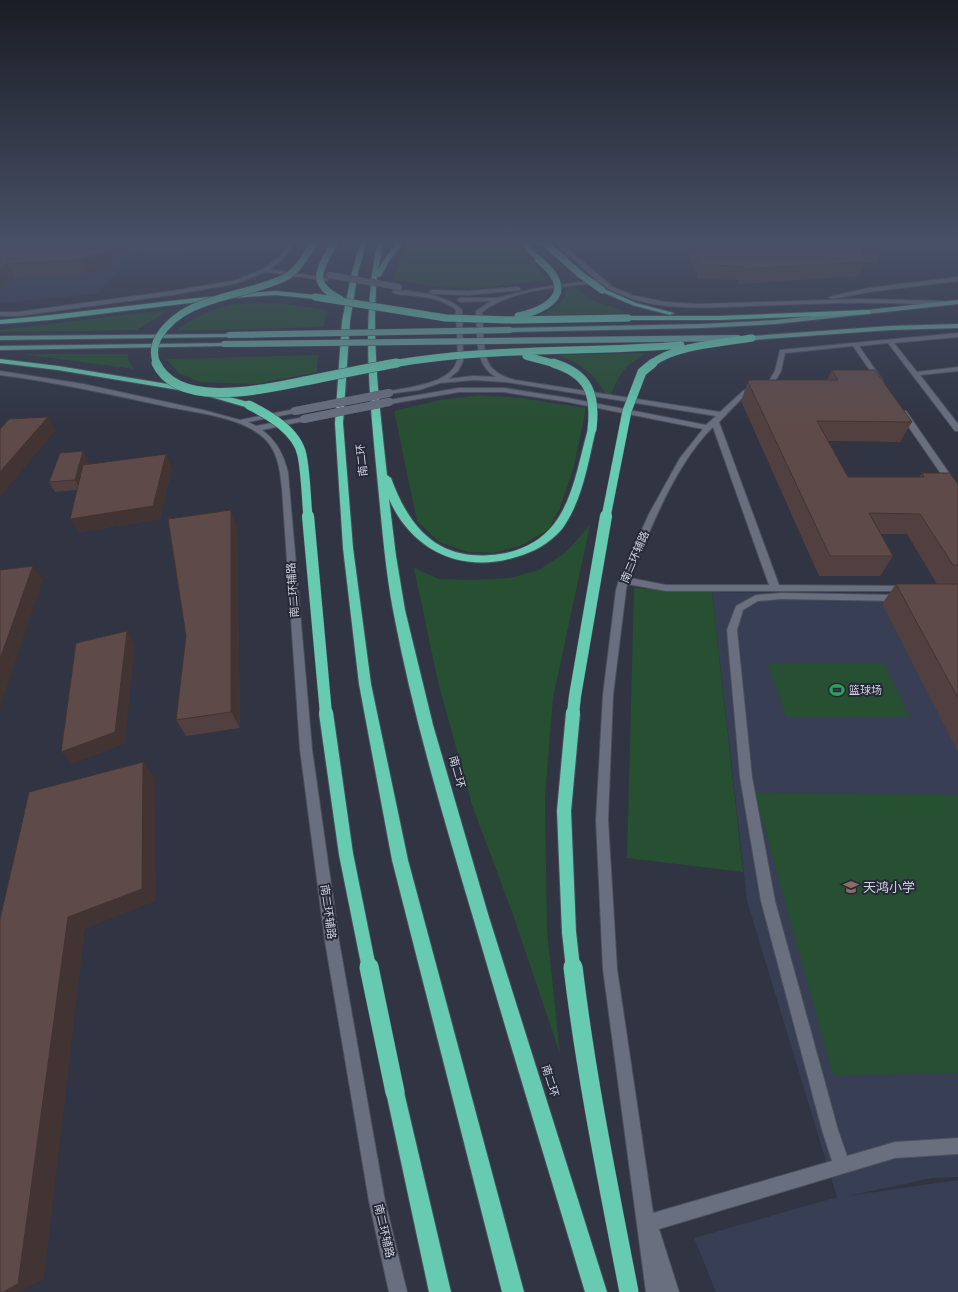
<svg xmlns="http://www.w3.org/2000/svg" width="958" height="1292" viewBox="0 0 958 1292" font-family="'DejaVu Sans','Noto Sans SC',sans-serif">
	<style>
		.built { fill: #383e53 }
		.green { fill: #274f32 }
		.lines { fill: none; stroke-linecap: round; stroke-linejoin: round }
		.minor-casing { stroke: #4b4f5b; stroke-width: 2 }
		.major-casing { stroke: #4b4f5b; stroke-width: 2 }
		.highway-casing { stroke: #4b4f5b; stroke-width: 2 }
		.minor { fill: #696f7f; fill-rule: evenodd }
		.major { fill: #67a69c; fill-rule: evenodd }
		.highway { fill: #66cbb0; fill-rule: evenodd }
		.minor-bridge-far1-casing { stroke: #4b4f5b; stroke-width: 7; stroke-linecap: butt }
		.minor-bridge-casing { stroke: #4b4f5b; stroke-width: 8; stroke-linecap: butt }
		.major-bridge-casing { stroke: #4b4f5b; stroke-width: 7; stroke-linecap: butt }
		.highway-bridge-far4-casing { stroke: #4b4f5b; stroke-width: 8; stroke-linecap: butt }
		.highway-bridge-far3-casing { stroke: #4b4f5b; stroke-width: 10; stroke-linecap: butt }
		.highway-bridge-far2-casing { stroke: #4b4f5b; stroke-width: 13; stroke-linecap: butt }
		.highway-bridge-far1-casing { stroke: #4b4f5b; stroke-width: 16; stroke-linecap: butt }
		.highway-bridge-casing { stroke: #4b4f5b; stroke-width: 20; stroke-linecap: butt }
		.minor-bridge-far1 { stroke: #696f7f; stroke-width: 6 }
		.minor-bridge { stroke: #696f7f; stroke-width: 8 }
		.major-bridge { stroke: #67a69c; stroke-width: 6 }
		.highway-bridge-far4 { stroke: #66cbb0; stroke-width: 7 }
		.highway-bridge-far3 { stroke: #66cbb0; stroke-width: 9 }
		.highway-bridge-far2 { stroke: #66cbb0; stroke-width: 12 }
		.highway-bridge-far1 { stroke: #66cbb0; stroke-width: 14 }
		.highway-bridge { stroke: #66cbb0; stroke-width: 19 }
		.wall { fill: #51403f }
		.shaded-wall { fill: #423433 }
		.building { fill: #5e4b49; stroke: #423433 }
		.labels { text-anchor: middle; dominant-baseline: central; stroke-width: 4; stroke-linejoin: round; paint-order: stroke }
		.street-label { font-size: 11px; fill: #cfd2dc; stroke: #262a38 }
		.poi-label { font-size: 11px; fill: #cfd2dc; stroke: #262a38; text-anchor: start }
		.near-poi-label { font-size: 13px; fill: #cfd2dc; stroke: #262a38; text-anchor: start }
	</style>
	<rect width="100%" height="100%" fill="#303443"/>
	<path class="built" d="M50 244H144L97 294 0 303V291Z
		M147 244H266L260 251 138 256Z
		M712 592 958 595V1177L932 1178 848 1196 958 1180V1292H716L694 1238 837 1197 747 901Z"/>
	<path class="green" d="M407 244H518L547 280 472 289 424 285 393 279Z
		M567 281 592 300 629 313 542 315C558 304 568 303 567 281Z
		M278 303 327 310 323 327 175 331C189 322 205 312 222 307 240 302 260 304 278 303Z
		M169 310 137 330 0 332V330Z
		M646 353C622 368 619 374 609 400 595 374 586 367 559 355Z
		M22 354H128V359L134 369Z
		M318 355 317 372 255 384 200 382 179 373 166 359Z
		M480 395 520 398 586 408 574 466 560 508 548 530 520 546 493 553 468 552 439 542 417 521 394 411 441 400Z
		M590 525 553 698 545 798 547 931 560 1054 512 912 472 805 438 682 414 568 439 579 473 580 510 578 539 570 566 552Z
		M634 588 712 592 743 872 627 858Z
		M768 664H884L910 717H786Z
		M755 793 958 795V1073L833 1075Z"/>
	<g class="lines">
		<g class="minor-casing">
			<path id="minor" d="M288 244H293L283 259 270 269 326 278 328 279V281L266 272 234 284 172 295 18 316H0V312H18L172 291 233 281 264 269 279 257Z
				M557 244H562L613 287 632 295 665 302 698 304 862 299 944 301 947 303 944 305C909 304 873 302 838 303 809 304 779 305 750 306 700 308 643 313 600 283 561 287 515 288 482 312 484 327 481 358 493 369 499 375 507 378 515 380L720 412 743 391 769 381 775 371 780 350 958 333V337L894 343 917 372 958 367V371L920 375 958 424V431H955L888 343 859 346 883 381 880 383 878 382 853 346 785 353 781 371 774 383 747 393 719 422 779 585 906 586 911 589 909 591H666L627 584 626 590 613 695 608 820 617 969 653 1213 832 1161 822 1130 761 901 740 777 727 630 736 606 756 595 781 593 898 595 903 598 898 601 781 599 758 601 743 610 737 630 752 777 775 901 838 1130 847 1156 895 1142 958 1138V1154L895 1158 659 1229 679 1292H646L603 969 596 820 603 695 616 590 619 580 649 514 680 458 703 429 568 402 504 392H459L389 404 385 402 389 400 459 388H504L568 398 706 425 716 416 506 382 473 380 440 383 419 390 387 394V392C405 387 452 385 457 360 459 347 456 325 456 310 440 296 415 296 395 294L392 292 393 291C411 289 450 296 462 310L463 361 458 371 448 379 473 376 496 377C473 365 478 333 476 311L491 301 460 302 457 300 460 298H497L537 288 596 280ZM713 427 769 585H666L630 578C650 530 675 464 713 427Z
				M958 277V281L869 292 832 299 829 297 869 288Z
				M518 287 520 288V290L469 295 432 294 429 292 432 290 469 291Z
				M0 371 83 384 203 410 240 420 295 409 299 411 295 413 248 422 256 426 304 417 308 419 304 421 262 430C277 441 284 455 288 473L312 749 339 941 385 1201 407 1292H389L369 1201 325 941 300 749 282 488C280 470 278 451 264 438 240 416 195 413 164 406 109 394 55 382 0 375Z
				M900 411H906L958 486V495L955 494 899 413Z"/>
		</g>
		<g class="major-casing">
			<path id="major" d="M958 300V304L776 324 701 328 510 332 507 330 510 328 701 324 776 320Z
				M958 324V328L890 330 752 340 749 338 752 336 890 326Z
				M231 334 232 335 229 337 0 340V336Z
				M226 343 227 344 224 346 0 350V346Z"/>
		</g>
		<g class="highway-casing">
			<path id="highway" d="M360 244H366L358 272 350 321 343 423 353 548 371 684 408 860 524 1292H502L392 860 359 684 343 548 335 423 342 321 352 272Z
				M377 244H383L378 270 383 261 396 244H402L389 261 381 276 377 277C371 343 380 409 387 475L391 478C410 530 440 563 500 554 521 551 541 541 554 524 574 498 579 460 588 429L592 426 596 429C588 462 583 500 562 529 550 543 534 552 516 557 462 574 412 551 389 499L396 556 405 610 433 725 488 914 607 1292H585C548 1169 511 1047 475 924 444 820 413 716 393 610 384 562 381 513 376 465 369 390 362 319 377 244Z
				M520 244H527L540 258V260H536Z
				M602 288 636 303 674 313 670 315 632 305 600 291 599 290Z
				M276 291 315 295 318 297 315 299 276 295 231 298 50 320 0 324V320C92 312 184 297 276 291Z
				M867 310H870V314L719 320H628L624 318 628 316H719Z
				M0 359 58 366 198 389 252 403 253 405 249 408 197 393 58 370 0 363Z
				M395 1083 402 1085 404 1092 451 1292H429L386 1092 388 1085Z"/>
		</g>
		<use href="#minor" class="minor"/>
		<use href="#major" class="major"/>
		<use href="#highway" class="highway"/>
		<g class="minor-bridge-far1-casing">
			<path id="minor-bridge-far1" d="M329 275 399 287"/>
		</g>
		<g class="minor-bridge-casing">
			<path id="minor-bridge" d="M295 411 389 393
				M304 419 389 402"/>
		</g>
		<g class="major-bridge-casing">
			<path id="major-bridge" d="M229 335 510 330
				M224 344 738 338"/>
		</g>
		<g class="highway-bridge-far4-casing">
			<path id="highway-bridge-far4" d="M334 244C320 269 308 283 340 299
				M546 244 581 275 602 290
				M315 297 446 318 514 320 628 318
				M518 316C533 313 566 302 556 280 553 272 545 265 538 259
				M526 356 556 364
				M157 364C153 355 154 346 158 338 184 294 245 298 286 277 298 270 306 256 313 244
				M392 364C487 347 584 353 681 345
				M651 364C675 345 723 343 752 338"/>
		</g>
		<g class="highway-bridge-far3-casing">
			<path id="highway-bridge-far3" d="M156 363C179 412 271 387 310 380 339 374 368 368 397 363
				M553 363C589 374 596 394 592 429
				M249 405C269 415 297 431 302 455 306 475 306 497 308 517
				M606 517 627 411 642 372 653 363"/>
		</g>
		<g class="highway-bridge-far2-casing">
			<path id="highway-bridge-far2" d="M308 516 326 714
				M573 714 575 696 606 516"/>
		</g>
		<g class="highway-bridge-far1-casing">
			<path id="highway-bridge-far1" d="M326 713 346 854 369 968
				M573 968 569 932 564 811 573 713"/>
		</g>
		<g class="highway-bridge-casing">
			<path id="highway-bridge" d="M369 967 395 1092
				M573 967C586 1076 608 1184 629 1292"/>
		</g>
		<use href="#minor-bridge-far1" class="minor-bridge-far1"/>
		<use href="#minor-bridge" class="minor-bridge"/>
		<use href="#major-bridge" class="major-bridge"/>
		<use href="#highway-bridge-far4" class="highway-bridge-far4"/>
		<use href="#highway-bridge-far3" class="highway-bridge-far3"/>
		<use href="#highway-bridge-far2" class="highway-bridge-far2"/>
		<use href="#highway-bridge-far1" class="highway-bridge-far1"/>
		<use href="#highway-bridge" class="highway-bridge"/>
	</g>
	<path class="wall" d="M0 244H133L114 265 87 274 14 278 0 291Z
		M639 244H673L641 249Z
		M685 244H878L883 249 877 263H864L859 276 739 284 738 280 698 279Z
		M832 370 912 422 900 442 828 441 848 477H919L922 473 958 484V752L882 604 896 584H937L907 534H881L893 556 880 576H819L741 401 748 382 827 380Z
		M88 461V464L172 468 160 519 79 532 70 519 77 490 55 492 49 482Z
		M237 528 240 728 186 736 176 720Z"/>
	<path class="shaded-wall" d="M115 244H133L114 265 87 274 80 260Z
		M642 244H673L641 249Z
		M7 264 14 278 0 291V270Z
		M48 417 56 430 0 497V472Z
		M83 451 88 461 81 490 75 480Z
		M166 454 172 468 160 519 79 532 70 519Z
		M231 510 237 528 240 728 231 712Z
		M33 566 43 580 0 708V659Z
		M127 631 135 644 125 744 72 764 61 752Z
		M143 762 155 778 156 901 85 929 44 1279 18 1292H3L68 917Z"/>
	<path class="building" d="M0 244H115L109 251 80 260 7 264 0 270Z
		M693 244H878L883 249H862L865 262 743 269 742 266 701 265Z
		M832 370H875L912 422 817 421 848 477H924L922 473H950L958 484V565H953L920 514 869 513 893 556H830L748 382 749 380H838Z
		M48 417 0 472V429L9 419Z
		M83 451 75 480 49 482 60 453Z
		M166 454 153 506 70 519 83 465Z
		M231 510V712L176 720 186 636 168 519Z
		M33 566 0 659V570Z
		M896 584H958V698Z
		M127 631 115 732 61 752 76 643Z
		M143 762 142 889 68 917 18 1284 3 1292H0V919L29 792Z"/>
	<linearGradient id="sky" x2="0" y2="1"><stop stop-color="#1a1d25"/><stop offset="0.57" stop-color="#485066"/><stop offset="1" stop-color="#485066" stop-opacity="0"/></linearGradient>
	<rect width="958" height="425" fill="url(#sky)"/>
	<defs>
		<g id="stadium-bare" transform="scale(1.2)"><path d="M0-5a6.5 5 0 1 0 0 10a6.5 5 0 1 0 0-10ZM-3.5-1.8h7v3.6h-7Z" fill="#2e9e5b" stroke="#262a38" stroke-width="2.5" paint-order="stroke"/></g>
		<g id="school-bare" transform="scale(1.2)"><path d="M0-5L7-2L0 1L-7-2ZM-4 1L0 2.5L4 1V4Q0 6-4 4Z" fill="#8d6e63" stroke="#262a38" stroke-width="2.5" paint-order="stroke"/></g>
	</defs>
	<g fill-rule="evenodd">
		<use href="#stadium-bare" x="837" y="690"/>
		<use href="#school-bare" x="851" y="887"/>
	</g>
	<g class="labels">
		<g class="street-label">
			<text transform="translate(362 460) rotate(-96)">南二环</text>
			<text transform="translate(635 557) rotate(-67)">南二环辅路</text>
			<text transform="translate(293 590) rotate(-94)">南二环辅路</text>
			<text transform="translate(457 772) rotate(75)">南二环</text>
			<text transform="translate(328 912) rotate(82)">南二环辅路</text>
			<text transform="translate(550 1081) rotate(73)">南二环</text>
			<text transform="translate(384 1231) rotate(77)">南二环辅路</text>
		</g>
		<g class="poi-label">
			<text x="849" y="690">篮球场</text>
		</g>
		<g class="near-poi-label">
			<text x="863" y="887">天鸿小学</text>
		</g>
	</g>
</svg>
